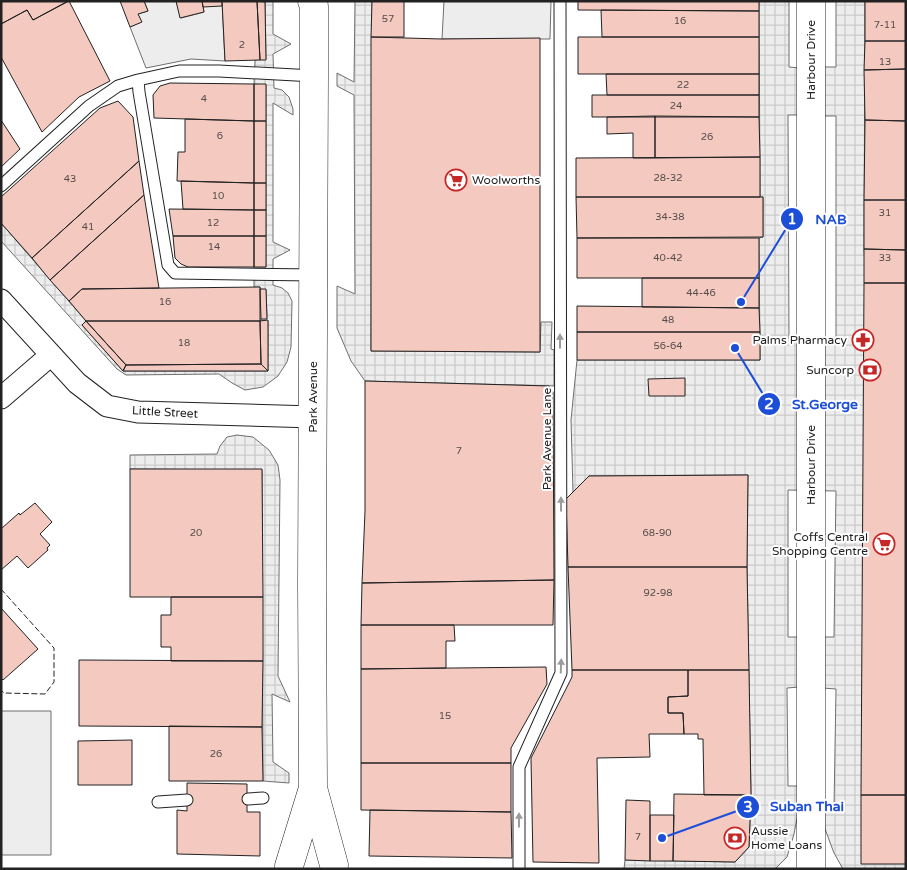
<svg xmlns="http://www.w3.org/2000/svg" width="907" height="870" viewBox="0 0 907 870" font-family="'Varela Round',sans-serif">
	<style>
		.parking { fill: #ededed; stroke: #6f6f6f }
		.plaza { fill: url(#plaza-grid); stroke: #6f6f6f }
		.building { fill: #f3c9c0; stroke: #222 }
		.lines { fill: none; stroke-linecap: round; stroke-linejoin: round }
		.lane-casing { stroke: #222; stroke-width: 13 }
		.street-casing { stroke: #222; stroke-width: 23 }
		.secondary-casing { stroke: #222; stroke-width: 29 }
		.lane { stroke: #fff; stroke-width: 11 }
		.street { stroke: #fff; stroke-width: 21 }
		.secondary { stroke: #fff; stroke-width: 28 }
		.fence { stroke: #222; stroke-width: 1; stroke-dasharray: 6 2.5; stroke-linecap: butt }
		.oneway { fill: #9c9c9c }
		.labels { text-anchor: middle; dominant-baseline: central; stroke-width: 4; stroke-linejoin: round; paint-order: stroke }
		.number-label { font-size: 10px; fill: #564c4a }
		.street-label { font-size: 12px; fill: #222; stroke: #fff }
		.poi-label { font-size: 12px; fill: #222; stroke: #fff; text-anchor: end }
		.leader { fill: none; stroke: #1d4ed8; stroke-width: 2 }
		.callout-dot { fill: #1d4ed8; stroke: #fff; stroke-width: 2 }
		.mark-label { font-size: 15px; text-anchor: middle; font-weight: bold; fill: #fff }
		.callout-label { font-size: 14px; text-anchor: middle; font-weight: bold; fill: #1d4ed8; stroke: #fff; stroke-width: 4; stroke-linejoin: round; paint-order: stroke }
	</style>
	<defs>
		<pattern id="plaza-grid" width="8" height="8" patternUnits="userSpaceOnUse" patternTransform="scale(1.25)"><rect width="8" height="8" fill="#ededed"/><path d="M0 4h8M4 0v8" fill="none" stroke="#cbcbcb"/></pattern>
	</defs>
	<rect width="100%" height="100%" fill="#fff"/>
	<path class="parking" d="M144 1H176L181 18 204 12 202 1H222L225 61 191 59 146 68 130 27 141 22 138 14 148 11Z
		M444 1H551L550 39H442Z
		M1 711H51V855H1Z"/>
	<path class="plaza" d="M265 1H273V34L291 44 273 54 274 88 282 90 289 97 293 109V115L273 103V242L290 250 273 259V285L282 288 288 293 292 301 291 347 287 362 278 376 263 387 245 390 232 383 219 374 126 375 117 369 1 241V223L86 321 82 325 123 371H268V321H260L261 319 267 318 266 290 260 289V287H254V267H266V85L254 84 255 60 266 59Z
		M355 1H372L371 351 540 352 541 322H552L551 349 554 350V386L365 381 351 361 337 328V286L355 294 354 95 337 86V73L354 82Z
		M759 1H789V67L801 68 800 115H788L789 339 836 338V116H824V67H836V1H865L864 249 906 869H843L834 853 825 829 822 809H834L836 689 823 688V637H834L836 491 788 490V637H799V687L787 688 788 786H800L799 808 794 834 787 857 775 869H624L625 860 735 862 749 847 751 795 747 567 748 475 589 476 573 492 571 420 577 360H760L759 238 763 237V197H760Z
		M237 435 253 437 269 450 278 465 280 480 278 676 290 702 272 694 273 762 289 773V783L263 781 262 470 130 469V455L217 454 220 446 227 437Z"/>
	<path class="building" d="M1 1H68L33 20 27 10 1 24Z
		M69 1 110 81 79 97 42 132 1 57V24L27 10 33 20Z
		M120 1H144L148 11 138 14 142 22 130 27Z
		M176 1H202L204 12 180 18Z
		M202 1H222V6L203 7Z
		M222 1H257L260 60 225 61Z
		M257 1 265 2 266 60H260Z
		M372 1H404V37H371Z
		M578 1H759V11L578 10Z
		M865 1H906V41H865Z
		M601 10 759 11V37H602Z
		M371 37 442 39 540 38V352L371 351Z
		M578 37H759V74H578Z
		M865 41H906V69L864 70Z
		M906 69V121L865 120 864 70Z
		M606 74H759V95H607Z
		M170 83 254 84V121L154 118 153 95 160 86Z
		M254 84H266V121H254Z
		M592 95H759V117H592Z
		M118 101 133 117 139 161 32 258 1 223V197L100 108Z
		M655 116 759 117 760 157 655 158Z
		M655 116V158H633V133L607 134V117Z
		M185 119 254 121V183L177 181 178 152H185Z
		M1 120 20 149 1 167Z
		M865 120 906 121V200H864Z
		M254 121H266V183H254Z
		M760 157V197H576V158Z
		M139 161 144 195 50 280 32 258Z
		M181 181 254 183V210L183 209Z
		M254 183H266V210H254Z
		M144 195 159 288 82 289 69 301 50 280Z
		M576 197H763V237L577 238Z
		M864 200H906V250L864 249Z
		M169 209 254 210V236H173Z
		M254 210H266V236H254Z
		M173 236H254V267H188L181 264 175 258Z
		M254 236H266V267H254Z
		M577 238H759V278H577Z
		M864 249 906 250V283H864Z
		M642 278H759V308L642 307Z
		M864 283H906V795H861Z
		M260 287V321H86L69 301 82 289Z
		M260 289H266L267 319H261Z
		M577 306 759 308 760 332H577Z
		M268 320V371L261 364 260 321Z
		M86 321 126 365 123 371 82 325Z
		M86 321H260L261 364 126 365Z
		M577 332H760V360H577Z
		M261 364 268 371H123L126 365Z
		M685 378V396H649L648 379Z
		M365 381 549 386 553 392 554 580 362 583 365 511Z
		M130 469H262L263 597H130Z
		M748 475 747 567H568L566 499 589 476Z
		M35 503 52 522 40 534 50 545 47 548 48 550 28 568 17 556 1 570V527L2 528 19 513 20 515Z
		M568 567H747L749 670H572Z
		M554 580 553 625H361L362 583Z
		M171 597H263V661H171V647H161V615H171Z
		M1 608 38 649 3 680 1 678Z
		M361 625H454L455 641H446V668L361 669Z
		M79 660 263 661 262 727 79 726Z
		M546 667 547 684 511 748V763H361V669Z
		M572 670H688V696L668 697V713H683L684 734H649L650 757 597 758 599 863 533 862 531 758 572 677Z
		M688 670H749L751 795H704L703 739H698V734H684L683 713H668V697L688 696Z
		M169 726 262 727 263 781H169Z
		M132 740V785H78V741Z
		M361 763H511V812L361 810Z
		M187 783 247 784V812H260V856L177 854V810L187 811Z
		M674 794 751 795 749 847 735 862 673 861Z
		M861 795H906V864H861Z
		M626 800 650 801V861L625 860Z
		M370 810 511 812 512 858 369 856Z
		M650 815H674L673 861H650Z"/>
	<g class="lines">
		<g class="lane-casing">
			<path id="lane" d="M314 76 219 71H179L138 80 139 92 168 265 175 273 314 275
				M1 186 89 106 118 86 138 80
				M248 799 263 798
				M158 802 187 800
				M519 869V767L561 673 560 1"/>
		</g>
		<g class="street-casing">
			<path id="street" d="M1 300 77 383 107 406 138 412 314 417
				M1 398 51 355"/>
		</g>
		<g class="secondary-casing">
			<path id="secondary" d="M312 1 314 6V76L312 585 313 788 334 865
				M289 866 313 788
				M811 869V1"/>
		</g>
		<use href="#lane" class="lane"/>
		<use href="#street" class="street"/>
		<use href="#secondary" class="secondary"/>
		<path class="fence" d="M1 589 54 648V682L45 694 4 693 1 690"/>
	</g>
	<defs><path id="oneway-solid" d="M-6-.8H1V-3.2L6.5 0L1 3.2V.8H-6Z" transform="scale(1.25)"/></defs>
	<g class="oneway">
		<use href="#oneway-solid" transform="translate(560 341) rotate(-90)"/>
		<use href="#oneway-solid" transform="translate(561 504) rotate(-90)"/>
		<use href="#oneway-solid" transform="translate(561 666) rotate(-88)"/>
		<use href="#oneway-solid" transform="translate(519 820) rotate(-90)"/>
	</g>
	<defs>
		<g id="supermarket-ring" transform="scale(1.125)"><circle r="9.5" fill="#fff" stroke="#c62828" stroke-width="1.5"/><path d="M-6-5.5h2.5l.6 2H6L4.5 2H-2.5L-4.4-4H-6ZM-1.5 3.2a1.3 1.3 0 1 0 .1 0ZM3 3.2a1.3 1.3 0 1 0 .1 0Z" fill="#c62828"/></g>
		<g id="pharmacy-ring" transform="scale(1.125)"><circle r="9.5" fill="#fff" stroke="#c62828" stroke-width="1.5"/><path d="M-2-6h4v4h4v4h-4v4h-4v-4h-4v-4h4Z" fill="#c62828"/></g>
		<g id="bank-ring" transform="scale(1.125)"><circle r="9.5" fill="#fff" stroke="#c62828" stroke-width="1.5"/><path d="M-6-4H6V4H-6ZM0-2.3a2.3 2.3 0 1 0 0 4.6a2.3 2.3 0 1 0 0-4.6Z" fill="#c62828"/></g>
	</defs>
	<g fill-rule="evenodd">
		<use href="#supermarket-ring" x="456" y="180"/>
		<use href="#pharmacy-ring" x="863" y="340"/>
		<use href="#bank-ring" x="870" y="370"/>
		<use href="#supermarket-ring" x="884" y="544"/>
		<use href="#bank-ring" x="735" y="838"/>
	</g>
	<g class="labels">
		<g class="number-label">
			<text x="388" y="19">57</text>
			<text x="680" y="21">16</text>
			<text x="885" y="25">7-11</text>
			<text x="242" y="45">2</text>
			<text x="885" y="62">13</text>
			<text x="683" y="85">22</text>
			<text x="204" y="99">4</text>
			<text x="676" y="106">24</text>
			<text x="220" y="136">6</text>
			<text x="707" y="137">26</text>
			<text x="668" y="178">28-32</text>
			<text x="70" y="179">43</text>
			<text x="218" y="196">10</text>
			<text x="885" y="213">31</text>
			<text x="670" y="217">34-38</text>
			<text x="213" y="223">12</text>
			<text x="88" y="227">41</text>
			<text x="214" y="247">14</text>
			<text x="668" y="258">40-42</text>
			<text x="885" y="258">33</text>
			<text x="701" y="293">44-46</text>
			<text x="165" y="302">16</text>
			<text x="668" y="320">48</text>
			<text x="184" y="343">18</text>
			<text x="668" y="346">56-64</text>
			<text x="459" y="451">7</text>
			<text x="196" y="533">20</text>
			<text x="657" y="533">68-90</text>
			<text x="658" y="593">92-98</text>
			<text x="445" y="716">15</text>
			<text x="216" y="754">26</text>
			<text x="638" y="837">7</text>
		</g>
		<g class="street-label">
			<text transform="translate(811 60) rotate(-90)">Harbour Drive</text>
			<text transform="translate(313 397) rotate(-90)">Park Avenue</text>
			<text transform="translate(165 412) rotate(3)">Little Street</text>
			<text transform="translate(547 439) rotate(-90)">Park Avenue Lane</text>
			<text transform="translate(811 465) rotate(-90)">Harbour Drive</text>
		</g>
		<g class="poi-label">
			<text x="472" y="180" text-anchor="start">Woolworths</text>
			<text x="847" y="340">Palms Pharmacy</text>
			<text x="854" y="370">Suncorp</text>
			<text x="868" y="537">Coffs Central<tspan x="868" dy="14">Shopping Centre</tspan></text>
			<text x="751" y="831" text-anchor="start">Aussie<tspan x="751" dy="14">Home Loans</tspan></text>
		</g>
	</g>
	<path class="leader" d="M741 302L792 219M735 348L769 404M662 838L748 807"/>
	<g class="callout-dot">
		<circle cx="741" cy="302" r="5"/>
		<circle cx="735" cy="348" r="5"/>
		<circle cx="662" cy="838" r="5"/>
		<circle cx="792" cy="219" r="12"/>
		<circle cx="769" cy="404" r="12"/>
		<circle cx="748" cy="807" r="12"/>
	</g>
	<g class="mark-label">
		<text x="792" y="224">1</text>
		<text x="769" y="409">2</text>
		<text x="748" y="812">3</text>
	</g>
	<g class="callout-label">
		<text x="831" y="224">NAB</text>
		<text x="825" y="409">St.George</text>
		<text x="807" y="811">Suban Thai</text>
	</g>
	<rect width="907" height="870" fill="none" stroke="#222222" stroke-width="5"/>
</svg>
